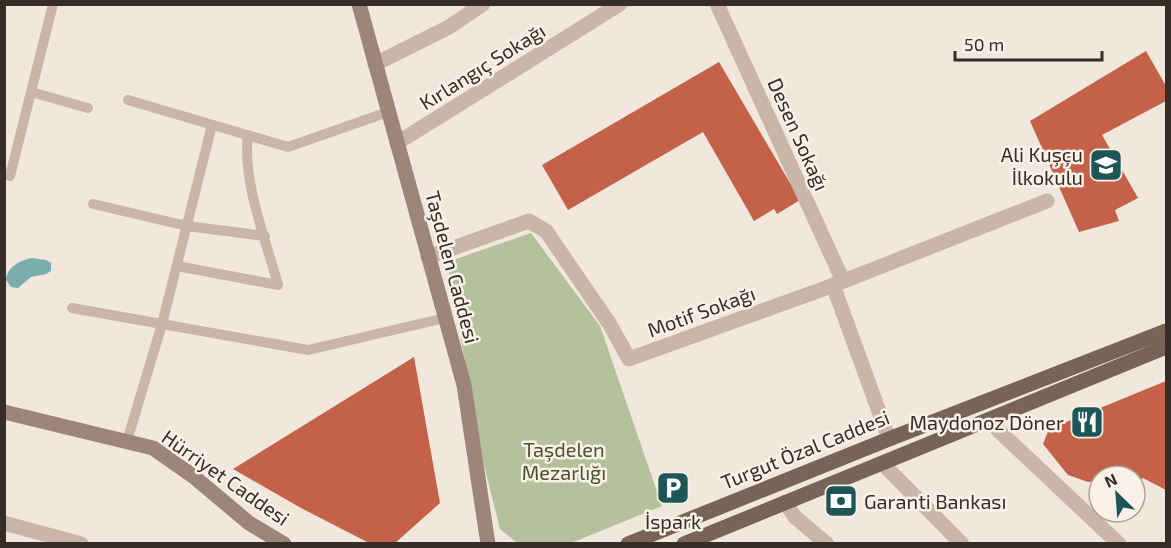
<svg xmlns="http://www.w3.org/2000/svg" width="1171" height="548" viewBox="0 0 1171 548" font-family="'Exo 2',sans-serif">
	<style>
		.green { fill: #b5c09c }
		.water { fill: #7badae }
		.building { fill: #c36248 }
		.lines { fill: none; stroke-linecap: round; stroke-linejoin: round }
		.lane { stroke: #c9b6a8; stroke-width: 10 }
		.street { stroke: #c9b6a8; stroke-width: 15 }
		.secondary { stroke: #9d8579; stroke-width: 15 }
		.primary { stroke: #786359; stroke-width: 15 }
		.labels { text-anchor: middle; dominant-baseline: central; stroke-width: 5; stroke-linejoin: round; paint-order: stroke }
		.street-label { font-size: 20px; fill: #362c28; stroke: #f9f1e8 }
		.poi-label { font-size: 20px; fill: #362c28; stroke: #f9f1e8; text-anchor: end }
		.park-label { font-size: 20px; fill: #47542c; stroke: #f9f1e8 }
	</style>
	<rect width="100%" height="100%" fill="#f1e7dc"/>
	<path class="green" d="M531 233 600 326 662 506 571 543H517L500 529 483 461 447 262Z"/>
	<path class="water" d="M32 258 46 260 51 263V271L46 274 31 277 18 288 11 287 6 280C7 267 20 260 32 258Z"/>
	<path class="building" d="M1146 51 1166 86V101L1102 135 1138 198 1115 210 1119 221 1079 232 1030 121Z
		M719 62 800 200 777 214 774 209 754 221 703 132 568 210 542 165Z
		M414 357 440 503 394 544H371L301 508 233 469Z
		M1166 381V490L1143 478 1135 483V476H1099V481L1088 482 1068 475 1043 444 1049 429Z"/>
	<g class="lines">
		<path class="lane" d="M31 92 88 108
			M128 100 288 147 388 112
			M4 174 10 176 53 4
			M93 204 187 226 265 236
			M177 266 278 285C266 240 242 181 248 135
			M72 308 308 350 445 318
			M127 441 162 324 212 125"/>
		<path class="street" d="M717 4 843 281
			M375 64 449 27 483 4
			M397 143 620 4
			M428 257 529 221 546 231 609 323 629 359 826 288 1047 201
			M833 285 889 439
			M991 419 999 431 1119 544
			M882 463 962 544
			M785 502 795 517 827 544
			M4 523 81 544"/>
		<path class="secondary" d="M359 4 464 385 488 544
			M4 412 153 448 193 476 249 523 284 544"/>
		<path class="primary" d="M628 544 889 439 1166 331
			M684 544 1166 347"/>
	</g>
	<defs>
		<g id="school-square" transform="scale(1.725)"><rect x="-9" y="-9" width="18" height="18" rx="4" fill="#1e5557" stroke="#f9f1e8"/><path d="M0-5L7-2L0 1L-7-2ZM-4 1L0 2.5L4 1V4Q0 6-4 4Z" fill="#fff"/></g>
		<g id="restaurant-square" transform="scale(1.725)"><rect x="-9" y="-9" width="18" height="18" rx="4" fill="#1e5557" stroke="#f9f1e8"/><path d="M-5-6h1v4h1v-4h1v4h1v-4h1v5L-1.5 .5V6h-2V.5L-5-1ZM5-6V6H3V1.5H1.5Q1.5-4 5-6Z" fill="#fff"/></g>
		<g id="parking-square" transform="scale(1.725)"><rect x="-9" y="-9" width="18" height="18" rx="4" fill="#1e5557" stroke="#f9f1e8"/><path d="M-3.5-5.5H1a3.5 3.5 0 0 1 0 7H-1V5.5H-3.5ZM-1-3.4V-.6H.8a1.4 1.4 0 0 0 0-2.8Z" fill="#fff"/></g>
		<g id="bank-square" transform="scale(1.725)"><rect x="-9" y="-9" width="18" height="18" rx="4" fill="#1e5557" stroke="#f9f1e8"/><path d="M-6-4H6V4H-6ZM0-2.3a2.3 2.3 0 1 0 0 4.6a2.3 2.3 0 1 0 0-4.6Z" fill="#fff"/></g>
	</defs>
	<g fill-rule="evenodd">
		<use href="#school-square" x="1106" y="165"/>
		<use href="#restaurant-square" x="1087" y="422"/>
		<use href="#parking-square" x="673" y="488"/>
		<use href="#bank-square" x="841" y="501"/>
	</g>
	<g class="labels">
		<g class="street-label">
			<text transform="translate(482 66) rotate(-32)">Kırlangıç Sokağı</text>
			<text transform="translate(799 134) rotate(66)">Desen Sokağı</text>
			<text transform="translate(453 267) rotate(75)">Taşdelen Caddesi</text>
			<text transform="translate(701 311) rotate(-20)">Motif Sokağı</text>
			<text transform="translate(805 449) rotate(-22)">Turgut Özal Caddesi</text>
			<text transform="translate(226 477) rotate(35)">Hürriyet Caddesi</text>
		</g>
		<g class="poi-label">
			<text x="1083" y="154">Ali Kuşçu<tspan x="1083" dy="23">İlkokulu</tspan></text>
			<text x="1064" y="422">Maydonoz Döner</text>
			<text x="864" y="501" text-anchor="start">Garanti Bankası</text>
			<text x="673" y="521" text-anchor="middle">İspark</text>
		</g>
		<g class="park-label">
			<text x="564" y="449">Taşdelen<tspan x="564" dy="23">Mezarlığı</tspan></text>
		</g>
	</g>
	<rect width="1171" height="548" fill="none" stroke="#362c28" stroke-width="12"/>
	<g transform="translate(1117 494) rotate(335)"><circle r="28" fill="#f9f1e8" stroke="#aba29b" stroke-width="1.5"/>
	<path d="M0-4.5L10 22L0 15L-10 22Z" fill="#1e5557"/>
	<text y="-9" font-size="16" font-weight="bold" text-anchor="middle" fill="#362c28">N</text>
	</g>
	<path d="M955 51v9h147v-9" fill="none" stroke="#362c28" stroke-width="3"/>
	<text x="964" y="51" font-size="18" fill="#362c28" stroke="#f9f1e8" stroke-width="4.5" paint-order="stroke">50 m</text>
</svg>
